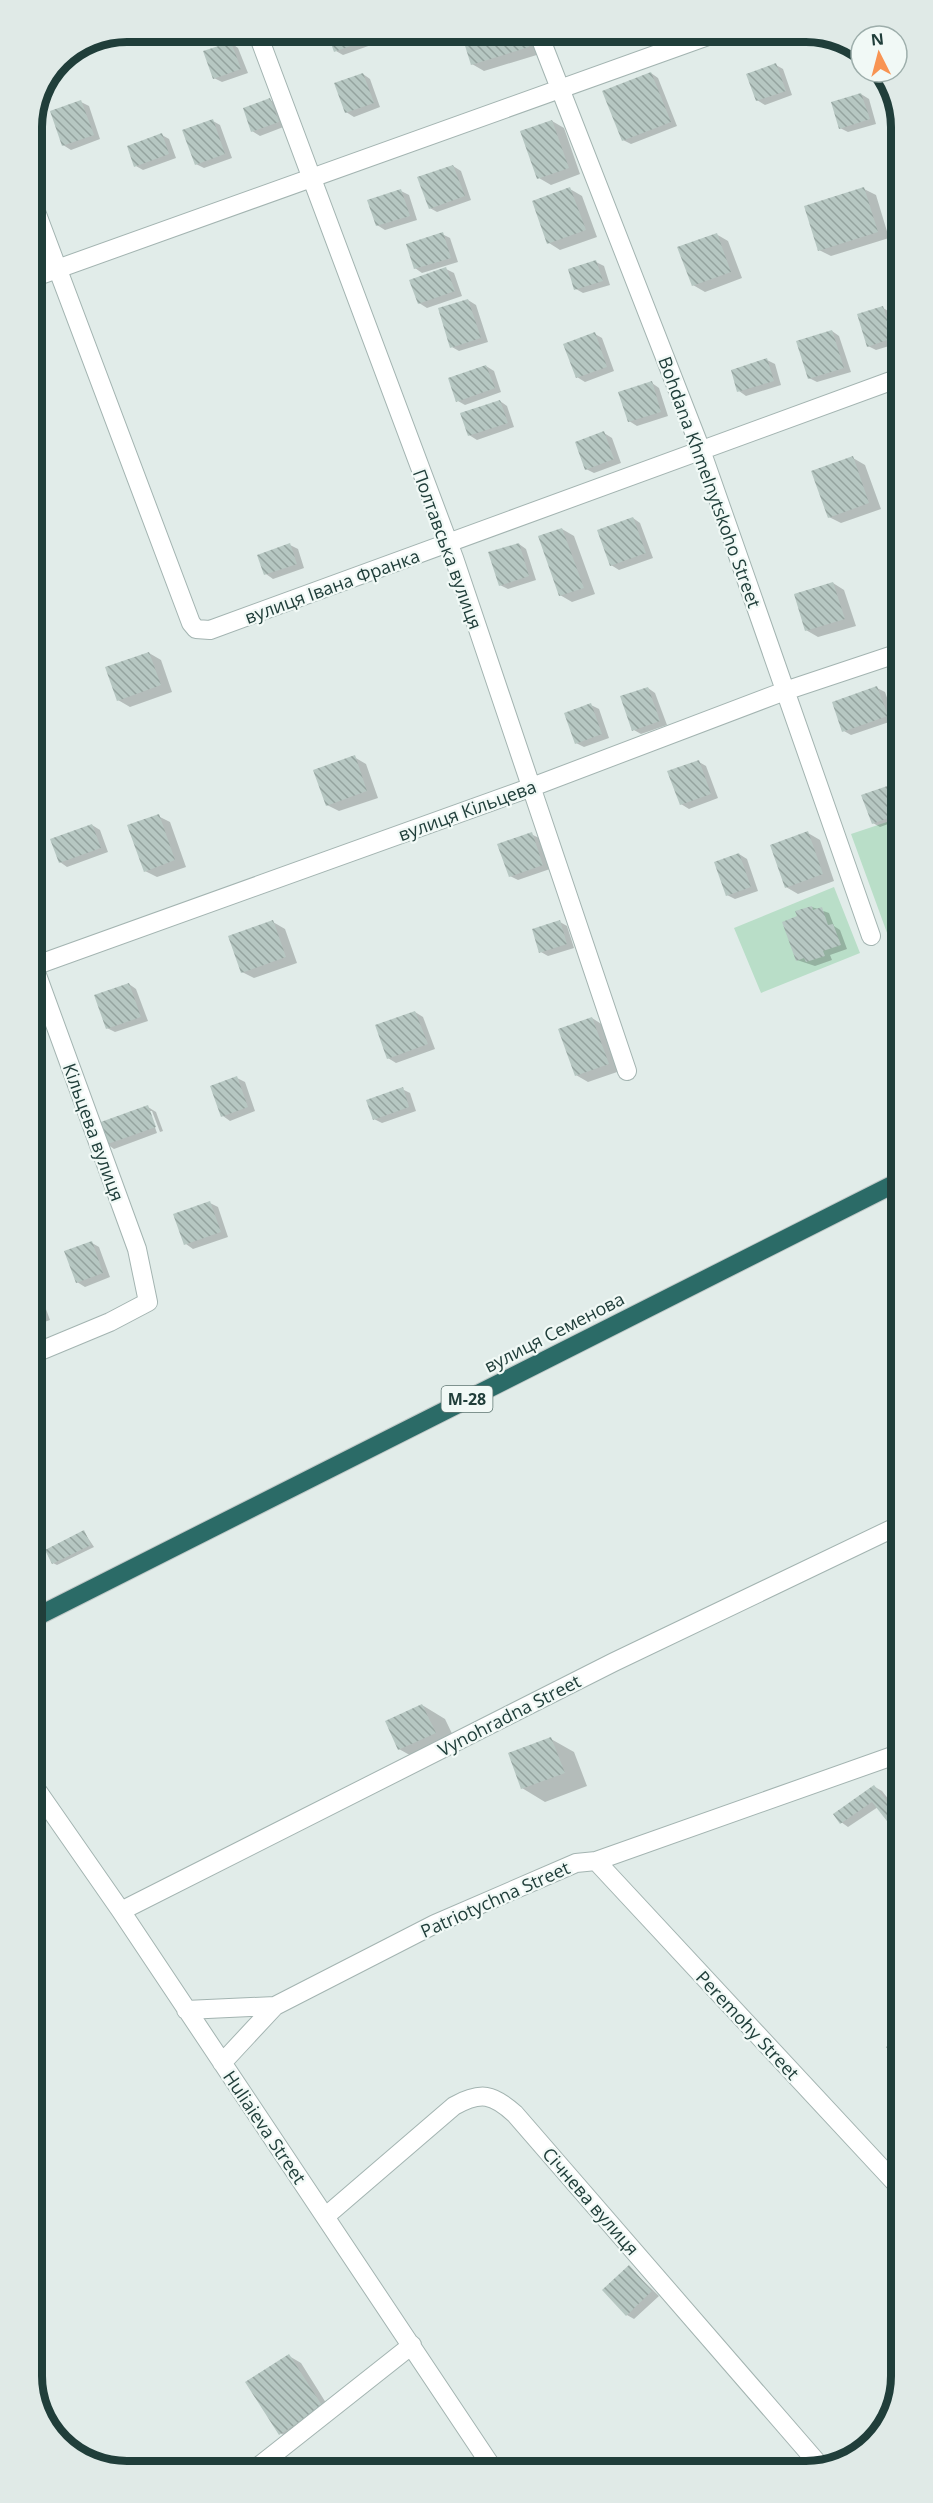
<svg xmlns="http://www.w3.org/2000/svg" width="933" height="2503" viewBox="0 0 933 2503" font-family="'Open Sans',sans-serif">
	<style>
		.green { fill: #b9dec8 }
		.shadow { fill: #0003 }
		.building { fill: url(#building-back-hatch) }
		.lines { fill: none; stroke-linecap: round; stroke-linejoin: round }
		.street-casing { stroke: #a3b4b1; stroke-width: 20 }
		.highway-casing { stroke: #c1c9c8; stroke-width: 20 }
		.street { stroke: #fff; stroke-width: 18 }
		.highway { stroke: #2b6b67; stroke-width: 18 }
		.labels { text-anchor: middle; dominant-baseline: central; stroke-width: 4.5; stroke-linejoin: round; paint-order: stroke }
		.shield { fill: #f1f9f6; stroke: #5f7672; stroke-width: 1.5 }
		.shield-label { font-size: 16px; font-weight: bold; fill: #203e3a }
		.street-label { font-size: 18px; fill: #203e3a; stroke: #f1f9f6 }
		.rim { fill: none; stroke: #203e3a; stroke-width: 8 }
	</style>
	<defs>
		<pattern id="building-back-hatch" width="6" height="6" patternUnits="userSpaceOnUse" patternTransform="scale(1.5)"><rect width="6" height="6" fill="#b6c7c2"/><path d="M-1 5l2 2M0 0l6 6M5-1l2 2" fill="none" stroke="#94a39f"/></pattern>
	</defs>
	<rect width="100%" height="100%" fill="#e1ece9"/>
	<path class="green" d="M899 818V950L894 952 851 834Z
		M834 887 860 953 761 993 734 928Z"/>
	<path class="shadow" d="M329 32H369L374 44 343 55 336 51Z
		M470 32H533L540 54 484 71 472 64 462 34Z
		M231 43 238 48 248 73 222 82 214 78Z
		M776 65 783 69 792 95 765 105 757 100Z
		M651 73 658 78 677 126 631 144 623 140Z
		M363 74 370 79 380 107 354 117 346 112Z
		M861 94 869 99 876 124 848 132 840 128Z
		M270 100 278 104 286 126 260 136 252 131Z
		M81 102 89 106 100 139 71 150 63 145Z
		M213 121 220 125 232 158 204 168 196 164Z
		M552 121 564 128 580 174 551 185 539 178Z
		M162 135 169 139 176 158 143 170 136 166Z
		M453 166 461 171 471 200 437 212 430 208Z
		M570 189 582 196 597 237 560 250 549 243Z
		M864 189 876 195 889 238 831 256 819 250Z
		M401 191 409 195 417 220 385 230 377 225Z
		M442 234 450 238 458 262 422 273 415 268Z
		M716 234 728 241 742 278 705 292 693 285Z
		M32 237 42 266 32 269Z
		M596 262 604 266 610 285 583 293 576 289Z
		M446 269 454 273 462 296 427 308 419 303Z
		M468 300 476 305 488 342 459 351 452 347Z
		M883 308 890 312 899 343 876 350 868 346Z
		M832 331 839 336 851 372 817 382 809 378Z
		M595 334 602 338 614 371 585 382 577 377Z
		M767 360 775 364 781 385 746 396 739 391Z
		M486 366 494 371 501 392 465 405 458 401Z
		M652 383 659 388 668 416 637 426 629 421Z
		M500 401 507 406 514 427 477 440 469 435Z
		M604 433 612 438 621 463 594 473 586 469Z
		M853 458 865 465 881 509 841 523 829 517Z
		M633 518 640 523 653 558 619 570 611 565Z
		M562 529 574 536 595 594 572 602 560 595Z
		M519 544 526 549 536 580 508 589 500 585Z
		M290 545 298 549 304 568 273 579 266 574 259 556Z
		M833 583 844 590 856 626 818 637 806 630Z
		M149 653 161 660 172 692 130 707 118 700Z
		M32 658 38 674 32 676Z
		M648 688 655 693 667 725 641 734 634 730Z
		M877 688 885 692 895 720 851 735 844 731Z
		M591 705 599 709 609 738 584 747 576 743Z
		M354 757 366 764 378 798 339 811 327 805Z
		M699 762 706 766 718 798 689 809 681 804Z
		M899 783V820L880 827 873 823 863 796Z
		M158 816 170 822 186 867 157 877 145 871Z
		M92 825 100 830 108 852 67 867 60 862Z
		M808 833 820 840 834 881 798 894 786 887Z
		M531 834 539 838 550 869 518 880 510 876Z
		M739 854 747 859 758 891 735 899 727 895Z
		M812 907 829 913 834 926 840 930 847 949 830 955 832 960 815 966 797 960Z
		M273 922 285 929 297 963 254 978 242 972Z
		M560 922 567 926 574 948 548 956 541 952Z
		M129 984 136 989 148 1021 115 1032 107 1028Z
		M415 1012 423 1017 435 1049 396 1063 388 1058Z
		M592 1018 603 1025 620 1071 588 1082 576 1075Z
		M237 1078 245 1082 255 1111 230 1121 223 1116Z
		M402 1089 410 1093 416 1111 382 1123 374 1119Z
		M148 1107 156 1112 163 1131 160 1132 152 1111H149L157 1133 114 1149 107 1144Z
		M210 1203 218 1207 228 1237 193 1249 186 1244Z
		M92 1243 99 1247 110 1277 85 1287 77 1282Z
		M33 1274 50 1320 33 1326Z
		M33 1420 39 1435 34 1437Z
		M84 1532 94 1547 57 1565 53 1563Z
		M34 1685 39 1687V1716H34Z
		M422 1705 445 1719 458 1746 422 1762 399 1749Z
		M551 1739 574 1752 587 1786 545 1802 522 1788Z
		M875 1787 882 1791 901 1815V1837L878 1807 848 1827 841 1822Z
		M629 2267 659 2296 634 2319 627 2315Z
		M289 2356 301 2363 333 2414 292 2440 280 2433Z"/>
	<path class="building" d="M327 32H364L367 40 334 52Z
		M465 32H524L529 47 471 65 461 33Z
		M231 42 241 69 213 79 203 51Z
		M776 63 786 91 756 101 746 74Z
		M651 72 671 122 622 141 602 91Z
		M363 73 374 103 345 113 334 83Z
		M861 93 870 119 839 129 831 102Z
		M270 98 279 122 251 132 243 108Z
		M81 100 94 135 62 146 50 111Z
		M213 119 225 154 195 165 182 130Z
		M552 120 569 168 537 179 520 131Z
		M162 133 169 154 134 167 127 146Z
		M453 165 465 196 429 209 417 177Z
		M570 187 586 230 547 244 532 201Z
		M864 187 878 232 818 251 804 206Z
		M401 189 410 216 376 226 367 200Z
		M443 232 451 258 414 269 406 244Z
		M717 233 731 272 692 286 677 247Z
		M596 260 603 281 574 290 568 269Z
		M446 267 455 291 418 304 409 280Z
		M468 299 481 338 450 348 438 308Z
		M883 306 893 338 867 347 857 314Z
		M832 330 844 368 808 379 796 341Z
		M595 332 607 367 576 378 563 344Z
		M767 358 774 381 737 392 731 370Z
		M486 365 495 388 456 402 448 378Z
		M652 381 661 412 628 422 618 392Z
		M500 400 508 423 468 436 460 413Z
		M604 431 614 459 585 470 575 442Z
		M853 456 869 503 828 518 811 471Z
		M633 517 646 553 610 566 597 530Z
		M562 528 584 588 559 596 538 536Z
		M290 543 297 564 264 575 257 555Z
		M519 543 529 576 499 586 488 552Z
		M833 582 845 619 805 631 794 594Z
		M149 652 161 685 117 701 105 667Z
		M877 686 888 716 842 732 832 702Z
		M648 687 660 721 632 731 620 696Z
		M591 703 602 734 575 744 564 713Z
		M355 755 367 791 326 806 313 770Z
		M699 760 711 794 680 805 667 771Z
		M899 782V814L872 824 861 795Z
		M159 814 175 860 144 872 127 825Z
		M92 824 101 848 59 863 50 839Z
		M808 831 823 874 785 888 770 845Z
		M899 831V854L892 834Z
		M532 832 543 865 509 877 497 844Z
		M739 853 751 887 726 896 714 862Z
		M899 854V879L891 857Z
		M812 906 813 910 822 907 828 925 833 924 841 945 823 951 825 956 806 962 804 958 796 961 782 922 797 916 795 911Z
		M273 920 286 957 241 973 228 936Z
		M560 920 567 944 539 953 532 929Z
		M129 983 141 1017 106 1029 94 995Z
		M415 1011 428 1044 387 1059 375 1025Z
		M592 1017 609 1064 575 1076 558 1029Z
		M237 1076 248 1107 221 1117 210 1086Z
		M403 1087 409 1107 373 1120 366 1100Z
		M148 1105 156 1127 105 1145 98 1123Z
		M210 1201 221 1232 184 1245 173 1214Z
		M92 1241 103 1273 76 1283 64 1251Z
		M84 1530 91 1545 52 1564 45 1550Z
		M34 1689H36V1715H34Z
		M422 1704 436 1733 398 1750 385 1721Z
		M551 1737 565 1773 521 1789 508 1753Z
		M874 1785 901 1819V1839L872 1802 840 1824 833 1814Z
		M901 2035V2067L886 2047Z
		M629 2265 652 2291 626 2316 602 2290Z
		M289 2354 323 2407 279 2435 245 2382Z"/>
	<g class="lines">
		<g class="street-casing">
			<path id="street" d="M257 32 454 558 627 1071
				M538 32 701 450 871 936
				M32 201 191 623 196 629 210 630 899 378
				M32 278 719 32
				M33 964 137 1249 148 1302 110 1322 33 1354
				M34 966 532 787 785 691 899 653
				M34 1786 121 1911 494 2470
				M596 1861 901 2189
				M121 1911 614 1662 900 1525
				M186 2010 275 2006
				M222 2063 275 2006 435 1924 576 1863 596 1861 901 1753
				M326 2216 454 2106C481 2091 493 2094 515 2114L822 2468
				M259 2466 412 2345"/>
		</g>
		<g class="highway-casing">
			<path id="highway" d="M34 1618 900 1181"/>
		</g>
		<use href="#street" class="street"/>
		<use href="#highway" class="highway"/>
	</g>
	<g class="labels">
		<rect class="shield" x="441.5" y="1386" width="51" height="26" rx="4.5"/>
		<g class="shield-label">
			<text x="467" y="1399">М-28</text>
		</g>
		<g class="street-label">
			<text transform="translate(710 482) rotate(70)">Bohdana Khmelnytskoho Street</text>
			<text transform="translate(448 549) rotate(70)">Полтавська вулиця</text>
			<text transform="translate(332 586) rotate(-20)">вулиця Івана Франка</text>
			<text transform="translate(467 810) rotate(-20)">вулиця Кільцева</text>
			<text transform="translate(94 1132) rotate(70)">Кільцева вулиця</text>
			<text transform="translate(554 1332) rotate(-27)">вулиця Семенова</text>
			<text transform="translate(509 1715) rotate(-27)">Vynohradna Street</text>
			<text transform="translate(495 1899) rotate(-24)">Patriotychna Street</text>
			<text transform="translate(748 2025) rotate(47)">Peremohy Street</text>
			<text transform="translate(265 2127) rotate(56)">Huliaieva Street</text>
			<text transform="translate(591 2201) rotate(49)">Січнева вулиця</text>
		</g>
	</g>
	<path d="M0 0H933V2503H0ZM127 42H806A85 85 0 0 1 891 127V2376A85 85 0 0 1 806 2461H127A85 85 0 0 1 42 2376V127A85 85 0 0 1 127 42Z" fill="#e0eae7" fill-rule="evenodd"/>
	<path class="rim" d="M127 42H806A85 85 0 0 1 891 127V2376A85 85 0 0 1 806 2461H127A85 85 0 0 1 42 2376V127A85 85 0 0 1 127 42Z"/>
	<g transform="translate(879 54) rotate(354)"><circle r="28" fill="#f1f9f6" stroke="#9daeab" stroke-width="1.5"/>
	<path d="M0-4.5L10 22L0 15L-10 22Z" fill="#f89453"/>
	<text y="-9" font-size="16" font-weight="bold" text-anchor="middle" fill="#203e3a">N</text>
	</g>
</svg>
